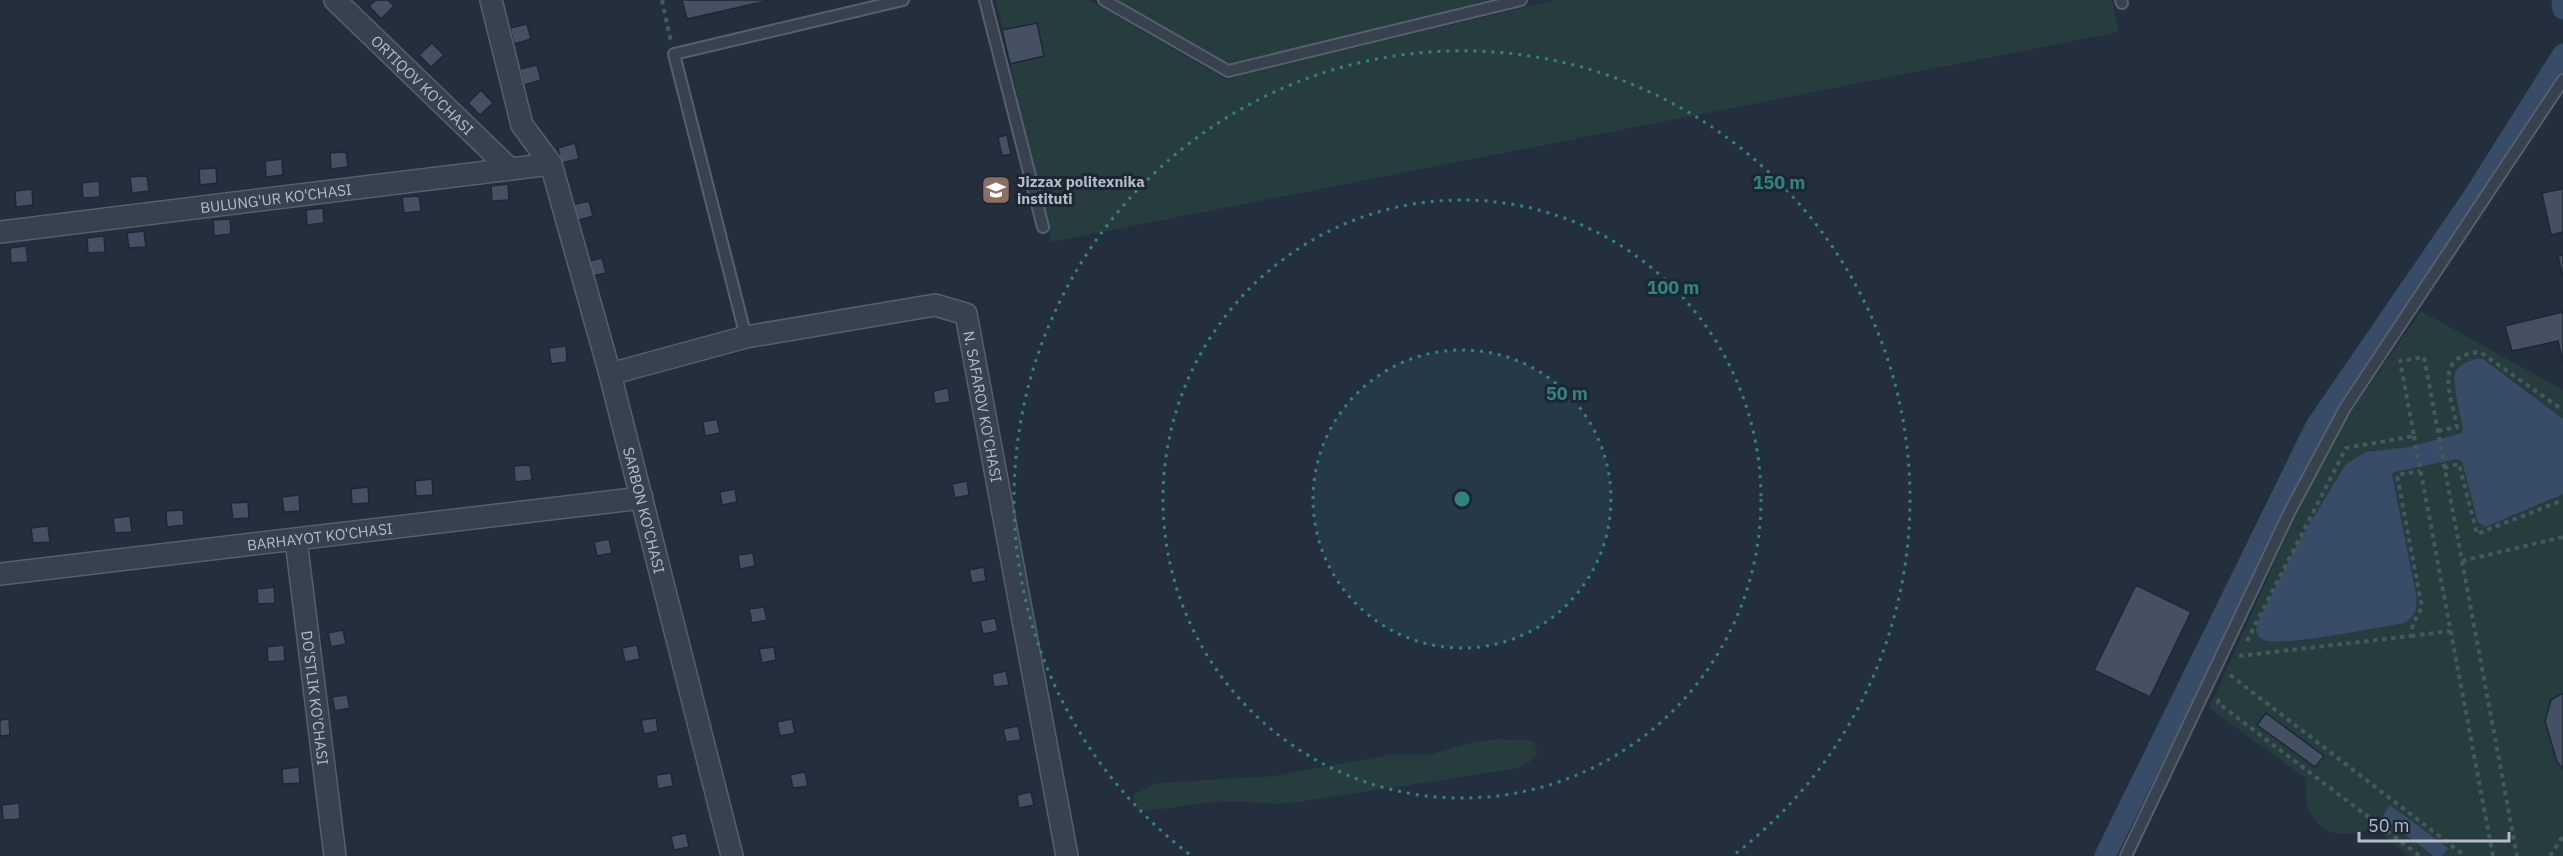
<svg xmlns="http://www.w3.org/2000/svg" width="2563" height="856" viewBox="0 0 2563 856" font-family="'IBM Plex Sans',sans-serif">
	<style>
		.green { fill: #263c3f }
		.water { fill: #394c67 }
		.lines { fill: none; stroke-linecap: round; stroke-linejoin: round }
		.canal { stroke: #394c67; stroke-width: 21 }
		.building { fill: #455162; stroke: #1f2835; stroke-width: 1.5 }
		.service-casing { stroke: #565f6c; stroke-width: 14 }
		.minor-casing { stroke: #565f6c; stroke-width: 24 }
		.path { stroke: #44595c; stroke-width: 4; stroke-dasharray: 4.5 4.5; stroke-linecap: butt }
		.service { stroke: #38414e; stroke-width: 10 }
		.minor { stroke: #38414e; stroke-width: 21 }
		.ring { fill: none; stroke: #308480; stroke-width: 3; stroke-dasharray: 3 6 }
		.labels { text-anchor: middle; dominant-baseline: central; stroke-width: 6; stroke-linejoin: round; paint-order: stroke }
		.street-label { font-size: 15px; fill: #b4bcc9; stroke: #1d2633 }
		.poi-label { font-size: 15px; font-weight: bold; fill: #b4bcc9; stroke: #1d2633; text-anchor: start }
		.centre { fill: #308480; stroke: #1d2633; stroke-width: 3 }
		.ring-label { font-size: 18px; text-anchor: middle; font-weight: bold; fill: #308480; stroke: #1d2633; stroke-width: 6; stroke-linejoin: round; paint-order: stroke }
	</style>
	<rect width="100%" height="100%" fill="#242f3e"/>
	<path class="green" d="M996 0H1089L1225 79 1555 0H2112L2119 32 1051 242Z
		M1119 0H1490L1228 64Z
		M2421 311 2563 390V856H2408L2373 827C2333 847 2298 822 2307 779L2209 708 2309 487 2356 404Z
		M1500 739 1533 741 1538 753 1528 763 1513 769 1291 803C1269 805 1248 801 1226 802 1196 802 1168 811 1138 810L1133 795 1157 783 1273 776 1389 755H1429L1473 742Z"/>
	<path class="water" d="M2476 359H2483L2563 419V494L2485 527 2478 522 2462 461 2457 459 2394 472 2392 475 2394 485 2416 594C2418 608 2416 615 2404 623 2379 627 2283 647 2264 640 2259 638 2258 635 2256 630L2260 617 2299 541 2346 464 2366 452 2409 447 2462 433 2463 428C2461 416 2451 382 2456 371 2460 364 2469 361 2476 359Z
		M2390 805 2448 848 2442 856H2434L2382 817Z"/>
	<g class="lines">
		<path class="canal" d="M2562 0 2563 9
			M2105 856 2316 426 2473 197 2563 54"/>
	</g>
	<path class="building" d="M376 0H388L394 6 381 19 369 6Z
		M682 0H771L687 19Z
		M1037 23 1044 56 1010 64 1002 30Z
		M527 24 531 39 514 44 510 28Z
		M432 43 444 55 431 67 419 55Z
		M537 65 541 80 524 85 520 69Z
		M481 90 493 103 480 115 468 103Z
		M1007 135 1011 154 1002 156 998 137Z
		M575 143 579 159 561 163 558 148Z
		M346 152 348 167 331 169 330 153Z
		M282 159 283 175 266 177 265 161Z
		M216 168 217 183 200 185 199 169Z
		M147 176 149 191 132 193 130 177Z
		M99 181 100 197 83 198 82 183Z
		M508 184 509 200 492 201 491 186Z
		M32 189 33 205 16 207 15 191Z
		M2563 189V232L2551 235 2542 193Z
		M419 196 421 211 404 213 402 197Z
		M589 201 593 216 576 221 572 205Z
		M323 208 324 223 307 225 306 210Z
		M230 219 231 234 214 236 213 220Z
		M144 231 146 247 129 248 127 233Z
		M104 236 105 252 88 253 87 238Z
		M26 246 28 262 11 263 10 248Z
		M2563 255V278L2558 256Z
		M602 258 606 273 588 277 585 262Z
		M2563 312V363L2558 341 2512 351 2505 326Z
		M566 346 567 362 551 364 549 348Z
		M948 388 950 402 935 404 933 391Z
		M717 419 720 433 705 436 703 422Z
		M530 465 532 480 515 482 514 466Z
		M432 479 433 495 416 496 415 481Z
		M967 481 969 495 955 498 952 484Z
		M368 487 369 503 352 504 351 489Z
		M735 489 737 502 722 505 720 492Z
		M299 495 300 511 284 512 282 497Z
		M248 502 249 518 233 519 231 503Z
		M183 510 184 525 167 527 166 511Z
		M130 516 132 532 115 533 113 518Z
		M48 526 50 542 33 543 31 528Z
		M609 539 612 553 597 556 594 542Z
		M753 553 755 566 740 569 738 555Z
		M984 567 986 581 972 583 969 570Z
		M2136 585 2191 612 2150 697 2094 670Z
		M274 587 275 603 258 604 257 589Z
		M764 607 767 620 752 623 749 609Z
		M995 618 998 631 983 634 980 621Z
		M343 630 346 644 331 647 328 633Z
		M284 645 285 661 268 662 267 647Z
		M637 645 640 659 625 662 622 648Z
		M774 647 776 660 762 663 759 649Z
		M1006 671 1009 685 994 687 992 674Z
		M2563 693V769L2557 762 2545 721 2551 700Z
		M347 695 350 708 335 711 332 697Z
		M2266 713 2324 756 2315 767 2257 725Z
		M656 718 658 731 644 734 641 720Z
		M9 719 10 735 0 736V720Z
		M792 719 795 733 780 736 777 722Z
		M1018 726 1021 740 1006 742 1003 729Z
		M299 767 300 783 283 784 282 769Z
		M805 772 808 786 793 788 790 775Z
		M671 773 673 786 658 789 656 775Z
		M1031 792 1034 805 1019 808 1017 795Z
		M19 803 20 819 3 820 2 805Z
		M686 833 689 847 674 850 671 836Z"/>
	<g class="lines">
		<g class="service-casing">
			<path id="service" d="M985 0 1043 227
				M1104 0 1228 71 1521 0
				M2121 0 2122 3
				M746 337 674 54 903 0
				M2126 856 2290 511 2345 408 2563 80"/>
		</g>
		<g class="minor-casing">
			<g id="minor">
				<path id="s1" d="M335 0 510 169"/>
				<path id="s2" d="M491 0 522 125 551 164 610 374 732 856"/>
				<path id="s3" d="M0 232 551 164"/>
				<path id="s4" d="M610 374 746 337 935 305 966 314 1067 856"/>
				<path id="s5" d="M296 540 335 856"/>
				<path id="s6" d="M0 574 642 498"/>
			</g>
		</g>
		<path class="path" d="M662 0 671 42
			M2438 431 2457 427C2451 394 2432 356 2480 352L2563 410
			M2414 436 2493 856
			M2444 468 2459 464 2477 534 2563 500
			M2462 561 2563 537
			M2411 636 2450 631
			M2247 641 2346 448 2414 436 2400 361 2424 357 2517 856
			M2239 656 2411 636 2413 624 2422 607 2397 475 2420 471
			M2230 675 2465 856
			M2219 699 2218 703 2420 856
			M2550 856 2563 836"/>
		<use href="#service" class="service"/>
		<use href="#minor" class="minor"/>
	</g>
	<circle cx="1462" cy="499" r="149" fill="#308480" fill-opacity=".12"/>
	<g class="ring">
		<circle cx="1462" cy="499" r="149"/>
		<circle cx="1462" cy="499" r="299"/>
		<path d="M1189 854A448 448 0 1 1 1735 854"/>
	</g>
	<defs>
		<g id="university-square" transform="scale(1.5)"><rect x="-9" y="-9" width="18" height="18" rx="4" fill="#8d6e63" stroke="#1d2633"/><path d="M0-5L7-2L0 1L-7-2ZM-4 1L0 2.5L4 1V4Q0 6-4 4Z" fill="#fff"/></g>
	</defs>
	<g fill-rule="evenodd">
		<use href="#university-square" x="996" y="190"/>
	</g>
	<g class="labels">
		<g class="street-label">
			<text stroke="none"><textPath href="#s1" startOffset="122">ORTIQOV KO'CHASI</textPath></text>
			<text stroke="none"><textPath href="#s3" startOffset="278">BULUNG'UR KO'CHASI</textPath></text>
			<text stroke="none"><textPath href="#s4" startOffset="459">N. SAFAROV KO'CHASI</textPath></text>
			<text stroke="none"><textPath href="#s2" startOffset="536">SARBON KO'CHASI</textPath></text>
			<text stroke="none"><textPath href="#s6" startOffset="322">BARHAYOT KO'CHASI</textPath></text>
			<text stroke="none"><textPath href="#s5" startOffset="159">DO'STLIK KO'CHASI</textPath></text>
		</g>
		<g class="poi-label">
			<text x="1017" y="181">Jizzax politexnika<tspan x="1017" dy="17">instituti</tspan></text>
		</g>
	</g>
	<circle cx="1462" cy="499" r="9" class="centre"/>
	<g class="ring-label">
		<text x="1779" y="189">150 m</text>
		<text x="1673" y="294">100 m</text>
		<text x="1567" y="400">50 m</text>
	</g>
	<path d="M2359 832v9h150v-9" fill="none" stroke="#b4bcc9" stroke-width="3"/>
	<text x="2368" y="832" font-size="18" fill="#b4bcc9" stroke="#1d2633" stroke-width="4.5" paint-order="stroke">50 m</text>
</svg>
